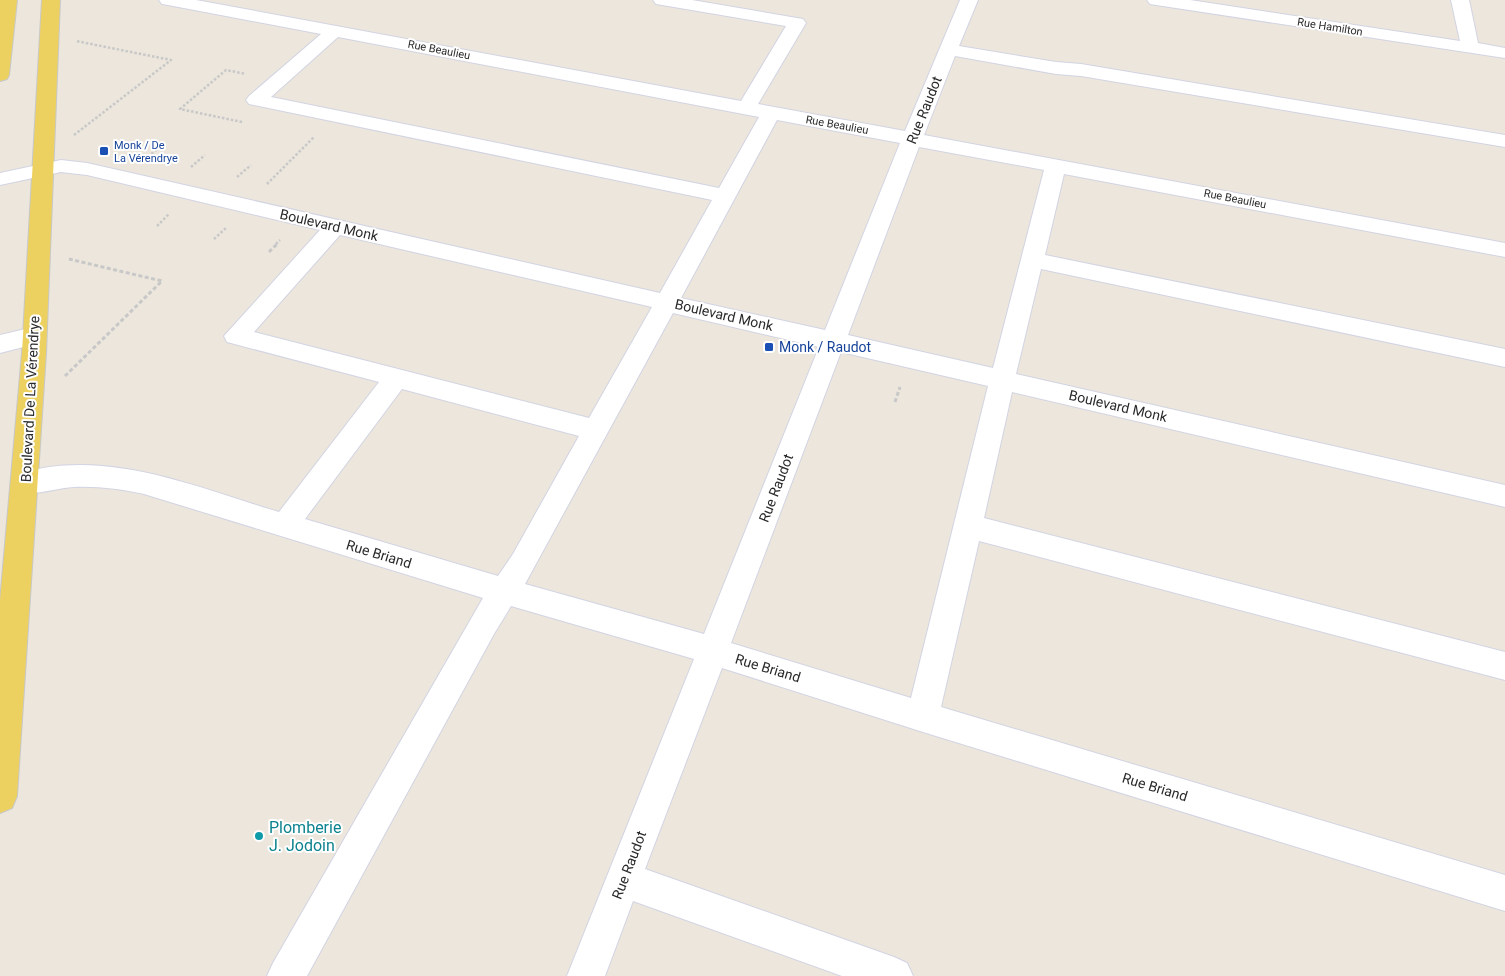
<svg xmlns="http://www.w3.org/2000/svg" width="1505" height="976" viewBox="0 0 1505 976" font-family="Roboto,sans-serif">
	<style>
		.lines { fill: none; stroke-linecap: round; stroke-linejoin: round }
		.minor-casing { stroke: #d2d4e3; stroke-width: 2 }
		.major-casing { stroke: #c8c8c8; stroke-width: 2 }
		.path-far1 { stroke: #c8c8c8; stroke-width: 2.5; stroke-dasharray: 2.5 2; stroke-linecap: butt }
		.path { stroke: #c8c8c8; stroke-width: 3; stroke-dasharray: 4 2.5; stroke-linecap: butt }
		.minor { fill: #fff; fill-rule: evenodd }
		.major { fill: #edd160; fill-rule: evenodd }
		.transit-dot { fill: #1a4fb4; stroke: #fff; stroke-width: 2 }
		.culture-dot { fill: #0f9aa8; stroke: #fff; stroke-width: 2 }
		.labels { text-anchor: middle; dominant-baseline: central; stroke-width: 4; stroke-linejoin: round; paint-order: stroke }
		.far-street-label { font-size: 11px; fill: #2a2a2a; stroke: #fff }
		.far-transit-label { font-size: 11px; fill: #164399; stroke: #fff; text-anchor: start }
		.street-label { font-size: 14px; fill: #2a2a2a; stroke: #fff }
		.transit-label { font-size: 14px; fill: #164399; stroke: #fff; text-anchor: start }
		.near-culture-label { font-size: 16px; fill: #0d838f; stroke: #fff; text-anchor: start }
	</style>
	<rect width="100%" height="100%" fill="#ece6dc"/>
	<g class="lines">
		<g class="minor-casing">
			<path id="minor" d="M159 0H196L741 101 786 26 662 5 656 4 653 0H692L797 18 803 19 806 23 758 104 905 131 960 0H978L959 46 1056 62 1081 64 1505 135V147L1081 76 1056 74 955 56 924 135 1505 243V257L1064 174 1045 255 1505 349V367L1041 269 1016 374 1505 485V507L1012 392 984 518 1505 652V680L979 541 941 707 1505 875V911L923 732 722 668 645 869 894 957 907 963 913 976H842L633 901 605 976H567L694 659 511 606 494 634 307 976H267L273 963 483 598 144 494C121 489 98 486 74 487 55 488 33 497 15 491L11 483 15 475C103 446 195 487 279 512L379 382 227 342 224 336 320 230 87 175 61 172 0 185V173L61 160 87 163 660 293 712 200 249 104 246 100 249 96 321 34 168 5 162 4ZM338 37 759 117 719 188 271 97ZM777 120 900 143 825 330 681 298ZM919 147 1044 170 993 368 848 335ZM340 235 652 307 589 418 254 332ZM673 313 819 347 704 634 525 584ZM841 352 988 386 911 698 731 643ZM402 389 579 436 513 554 498 576 305 519Z
				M1147 0H1190L1460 41 1451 0H1469L1478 43 1505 48V58L1156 5 1150 4Z
				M34 327 43 330 46 336 43 342 0 353V335Z"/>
		</g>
		<g class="major-casing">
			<path id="major" d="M0 0H17L9 75 7 79 0 81Z
				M42 0H60L46 353 17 796 12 808 0 813V601L22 353Z"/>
		</g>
		<path class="path-far1" d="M242 122 180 109 226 70 246 74
			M74 135 171 60 76 41
			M148 157 162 145
			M191 167 205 155
			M237 177 251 165
			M267 184 314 137
			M157 226 169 214
			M214 239 226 228
			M276 244 280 240"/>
		<path class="path" d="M269 252 278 243
			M65 376 162 281 69 259
			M895 402 900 387"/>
		<use href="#minor" class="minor"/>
		<use href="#major" class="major"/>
	</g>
	<g class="transit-dot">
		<rect x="99" y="146" width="10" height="10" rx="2.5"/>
		<rect x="764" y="342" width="10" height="10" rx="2.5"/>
	</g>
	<circle class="culture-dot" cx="259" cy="836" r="5"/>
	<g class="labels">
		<g class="far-street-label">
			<text transform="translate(1330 27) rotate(9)">Rue Hamilton</text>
			<text transform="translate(439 50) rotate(11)">Rue Beaulieu</text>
			<text transform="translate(837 125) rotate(10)">Rue Beaulieu</text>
			<text transform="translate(1235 199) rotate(11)">Rue Beaulieu</text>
		</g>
		<g class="far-transit-label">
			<text x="114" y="145">Monk / De<tspan x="114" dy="13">La Vérendrye</tspan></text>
		</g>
		<g class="street-label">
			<text transform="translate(924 110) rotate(-68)">Rue Raudot</text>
			<text transform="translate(329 225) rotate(13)">Boulevard Monk</text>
			<text transform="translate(724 315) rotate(13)">Boulevard Monk</text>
			<text transform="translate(30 399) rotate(-87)">Boulevard De La Vérendrye</text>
			<text transform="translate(1118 406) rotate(13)">Boulevard Monk</text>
			<text transform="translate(776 488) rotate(-69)">Rue Raudot</text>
			<text transform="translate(379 554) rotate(17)">Rue Briand</text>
			<text transform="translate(768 668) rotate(17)">Rue Briand</text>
			<text transform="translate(1155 787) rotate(17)">Rue Briand</text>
			<text transform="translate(629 865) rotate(-69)">Rue Raudot</text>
		</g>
		<g class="transit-label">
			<text x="779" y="347">Monk / Raudot</text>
		</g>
		<g class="near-culture-label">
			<text x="269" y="827">Plomberie<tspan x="269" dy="18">J. Jodoin</tspan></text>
		</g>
	</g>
</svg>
